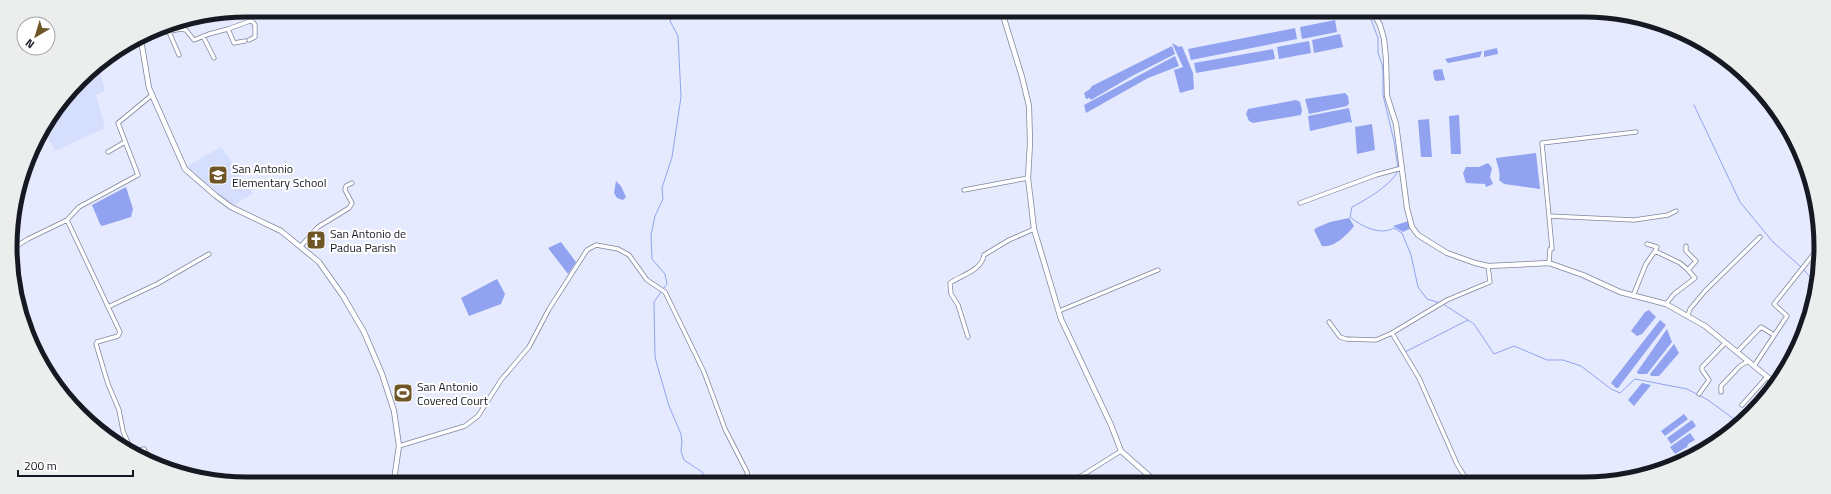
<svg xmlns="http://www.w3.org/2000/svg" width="1831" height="494" viewBox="0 0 1831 494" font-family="'Titillium Web',sans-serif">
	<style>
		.built { fill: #d5defd }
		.water { fill: #91a3f0 }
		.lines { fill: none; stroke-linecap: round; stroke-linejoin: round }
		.stream { stroke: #91a3f0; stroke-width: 1 }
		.minor-casing { stroke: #7f869c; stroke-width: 5 }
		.tertiary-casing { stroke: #7f869c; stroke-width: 6 }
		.minor { stroke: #fff; stroke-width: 3.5 }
		.tertiary { stroke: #fff; stroke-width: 4.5 }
		.labels { text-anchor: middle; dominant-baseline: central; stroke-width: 4; stroke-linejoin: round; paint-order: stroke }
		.poi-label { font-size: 12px; fill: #171922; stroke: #fff; text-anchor: start }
		.rim { fill: none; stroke: #171922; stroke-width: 5 }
	</style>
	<rect width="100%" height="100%" fill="#e5eafe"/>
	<path class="built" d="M98 64 105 91 96 95 105 128 55 151 44 130 91 69Z
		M221 147 253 193 233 206 204 184 186 167Z"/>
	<path class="water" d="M1335 20 1337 32 1302 39 1300 27Z
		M1295 28 1297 39 1191 60 1188 49Z
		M1340 34 1343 47 1314 53 1312 40Z
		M1309 41 1311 53 1279 59 1277 47Z
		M1172 43 1179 47 1182 46 1193 73 1194 89 1180 93 1174 70 1183 67Z
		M1172 46 1175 54 1132 76 1091 100 1090 98 1086 99 1084 93 1090 89 1092 86Z
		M1497 48 1498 54 1484 57V51Z
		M1273 49 1275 59 1196 73 1194 63Z
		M1482 51 1480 57 1448 63 1445 59Z
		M1175 56 1179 66 1148 78 1086 113 1084 105Z
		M1442 69 1445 80 1436 81 1434 79 1433 72 1434 70Z
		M1345 93 1348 96 1349 103 1347 106 1309 114 1305 99Z
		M1296 100 1300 102 1302 110 1301 115 1253 123 1249 121 1246 114 1248 109Z
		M1349 108 1352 123 1349 122 1310 131 1308 116Z
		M1459 115 1461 154H1451L1449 116Z
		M1429 119 1432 157H1421L1418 120Z
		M1372 124 1375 150 1357 154 1355 127Z
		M1536 153 1540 189 1504 184 1499 180C1501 171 1497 166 1496 158Z
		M1488 163 1492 168 1490 177 1493 184 1486 187 1485 184 1466 183 1463 173 1466 167H1479Z
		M616 181 621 186 626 197 623 200 617 198 614 193Z
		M126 187 133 209 131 217 102 226 100 224 92 205Z
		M1349 218 1354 226C1347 235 1334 248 1322 246L1314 230 1316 228 1330 222Z
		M1409 221 1411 228 1403 232 1393 226Z
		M561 242 576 262 568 274 548 248Z
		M497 279 505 294 501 304 469 316 461 298Z
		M1649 310 1656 317 1642 334 1637 336 1631 331 1645 312Z
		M1660 320 1666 325 1618 388H1616L1611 383Z
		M1667 329 1672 342 1647 374H1638L1637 372Z
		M1674 344 1679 353 1659 376H1651L1650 374Z
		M1642 383 1651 385 1634 406 1628 400Z
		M1684 414 1688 419 1665 436 1661 431Z
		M1692 420 1696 426 1671 444 1667 438Z
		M1690 433 1695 440 1688 444 1687 447 1675 454 1670 447Z"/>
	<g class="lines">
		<path class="stream" d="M1369 14 1378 38V53L1382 64 1383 72V95L1394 141 1398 168
			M1694 105 1740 202 1773 242 1801 267
			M1398 171C1391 185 1366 200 1352 207L1350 217C1361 226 1380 236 1394 228L1402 233 1411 255 1418 287 1427 299 1440 303
			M1804 270 1816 284
			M663 289 667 284 665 274 652 259 651 235 655 216 663 199 662 188 672 157 681 97 678 36 670 21 677 11
			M661 292 654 302 655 357 658 368 669 406 681 434 682 442 681 451 684 460 702 472 707 479 714 480
			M1443 304 1474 324 1494 354 1514 346 1547 360H1563L1581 366 1611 389 1620 393 1635 379 1687 389 1708 400 1734 419 1737 427
			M1405 352 1468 320
			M729 480H746"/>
		<g class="minor-casing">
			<path id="minor" d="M159 28 166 32 181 29 186 30 194 40 209 34 228 29
				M169 32 179 55
				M203 36 214 58
				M245 41 234 43 228 29 250 21 253 22 255 25V37L249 40
				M108 152 125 142
				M964 190 1028 178
				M1300 203 1376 175 1402 168
				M1549 216 1542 143 1636 132
				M1647 244 1657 247 1655 251
				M301 246 318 227 349 208 352 203 345 190 346 186 352 183
				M12 249 28 239 67 220
				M1549 263 1550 249H1552L1549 216 1634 220 1668 215 1676 211
				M1633 296 1646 264 1655 251 1680 263 1688 270
				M1666 304 1674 294 1695 278 1688 270 1696 261 1686 251V246
				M108 307 157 284 209 254
				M1059 311 1158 270
				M1688 315 1690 309 1705 291 1760 237
				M1329 322 1340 337 1346 339 1376 340 1392 333
				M968 337 958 305 951 294 950 283C962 275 982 270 984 255L1009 240 1034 229
				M1737 352 1761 327 1774 335
				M1754 366 1787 316 1774 304 1816 251
				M1721 392V386L1740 366 1748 361
				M1699 394 1709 380 1702 370V367L1725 343
				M1742 405 1767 377
				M399 446 465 426 478 416 501 380 529 347 549 309 587 250 596 245 618 249 629 255 647 280 665 292 704 372 725 429 747 472 748 480
				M150 460 144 449 132 452 123 431 119 410 108 384 96 344 97 342 118 336 120 332 67 220 79 207 138 175 118 123 152 95
				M1073 481 1121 451
				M1468 482 1457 464 1419 378 1392 333 1447 300 1490 282 1488 266"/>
		</g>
		<g class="tertiary-casing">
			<path id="tertiary" d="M1002 12 1022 77 1029 106 1030 143 1028 178 1034 229 1061 319 1111 425 1121 451 1155 481
				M1374 14 1380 25 1384 39 1386 59 1387 96 1396 124 1407 208 1412 227 1418 235 1447 253 1475 263 1488 266 1549 263 1583 275 1620 292 1666 304 1705 326 1775 383
				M142 37V46L149 88 185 169 216 196 231 207 281 231 319 262 343 296 364 332 382 374 394 411 399 446 394 480"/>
		</g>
		<use href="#minor" class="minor"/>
		<use href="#tertiary" class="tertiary"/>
	</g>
	<defs>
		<g id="school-square" transform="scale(1)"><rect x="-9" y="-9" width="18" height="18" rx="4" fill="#6f5627" stroke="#fff"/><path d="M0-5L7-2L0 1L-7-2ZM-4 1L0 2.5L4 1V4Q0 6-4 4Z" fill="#fff"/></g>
		<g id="church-square" transform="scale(1)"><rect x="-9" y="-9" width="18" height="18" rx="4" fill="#6f5627" stroke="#fff"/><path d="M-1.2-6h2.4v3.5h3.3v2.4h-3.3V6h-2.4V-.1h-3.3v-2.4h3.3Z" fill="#fff"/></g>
		<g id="stadium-square" transform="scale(1)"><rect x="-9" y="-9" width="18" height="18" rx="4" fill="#6f5627" stroke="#fff"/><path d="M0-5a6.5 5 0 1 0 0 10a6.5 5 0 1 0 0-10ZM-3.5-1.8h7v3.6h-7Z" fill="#fff"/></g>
	</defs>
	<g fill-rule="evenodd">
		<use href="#school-square" x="218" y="175"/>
		<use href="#church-square" x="316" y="240"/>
		<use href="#stadium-square" x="403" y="393"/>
	</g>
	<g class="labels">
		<g class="poi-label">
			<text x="232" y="168">San Antonio<tspan x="232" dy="14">Elementary School</tspan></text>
			<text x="330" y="233">San Antonio de<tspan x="330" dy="14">Padua Parish</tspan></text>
			<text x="417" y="386">San Antonio<tspan x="417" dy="14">Covered Court</tspan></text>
		</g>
	</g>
	<path d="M0 0H1831V494H0ZM247 17H1584A230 230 0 0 1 1814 247V247A230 230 0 0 1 1584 477H247A230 230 0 0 1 17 247V247A230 230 0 0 1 247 17Z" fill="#eceded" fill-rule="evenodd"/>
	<path class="rim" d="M247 17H1584A230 230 0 0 1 1814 247V247A230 230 0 0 1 1584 477H247A230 230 0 0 1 17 247V247A230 230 0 0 1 247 17Z"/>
	<g transform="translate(36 36) rotate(218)"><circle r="19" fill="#ffffff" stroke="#a2a3a7"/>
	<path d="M0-3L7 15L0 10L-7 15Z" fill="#6f5627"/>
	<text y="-6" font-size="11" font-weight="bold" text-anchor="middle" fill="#171922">N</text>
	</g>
	<path d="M18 470v6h115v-6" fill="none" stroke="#171922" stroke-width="2"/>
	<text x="24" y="470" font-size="12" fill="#171922" stroke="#ffffff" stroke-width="3" paint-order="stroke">200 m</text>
</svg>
